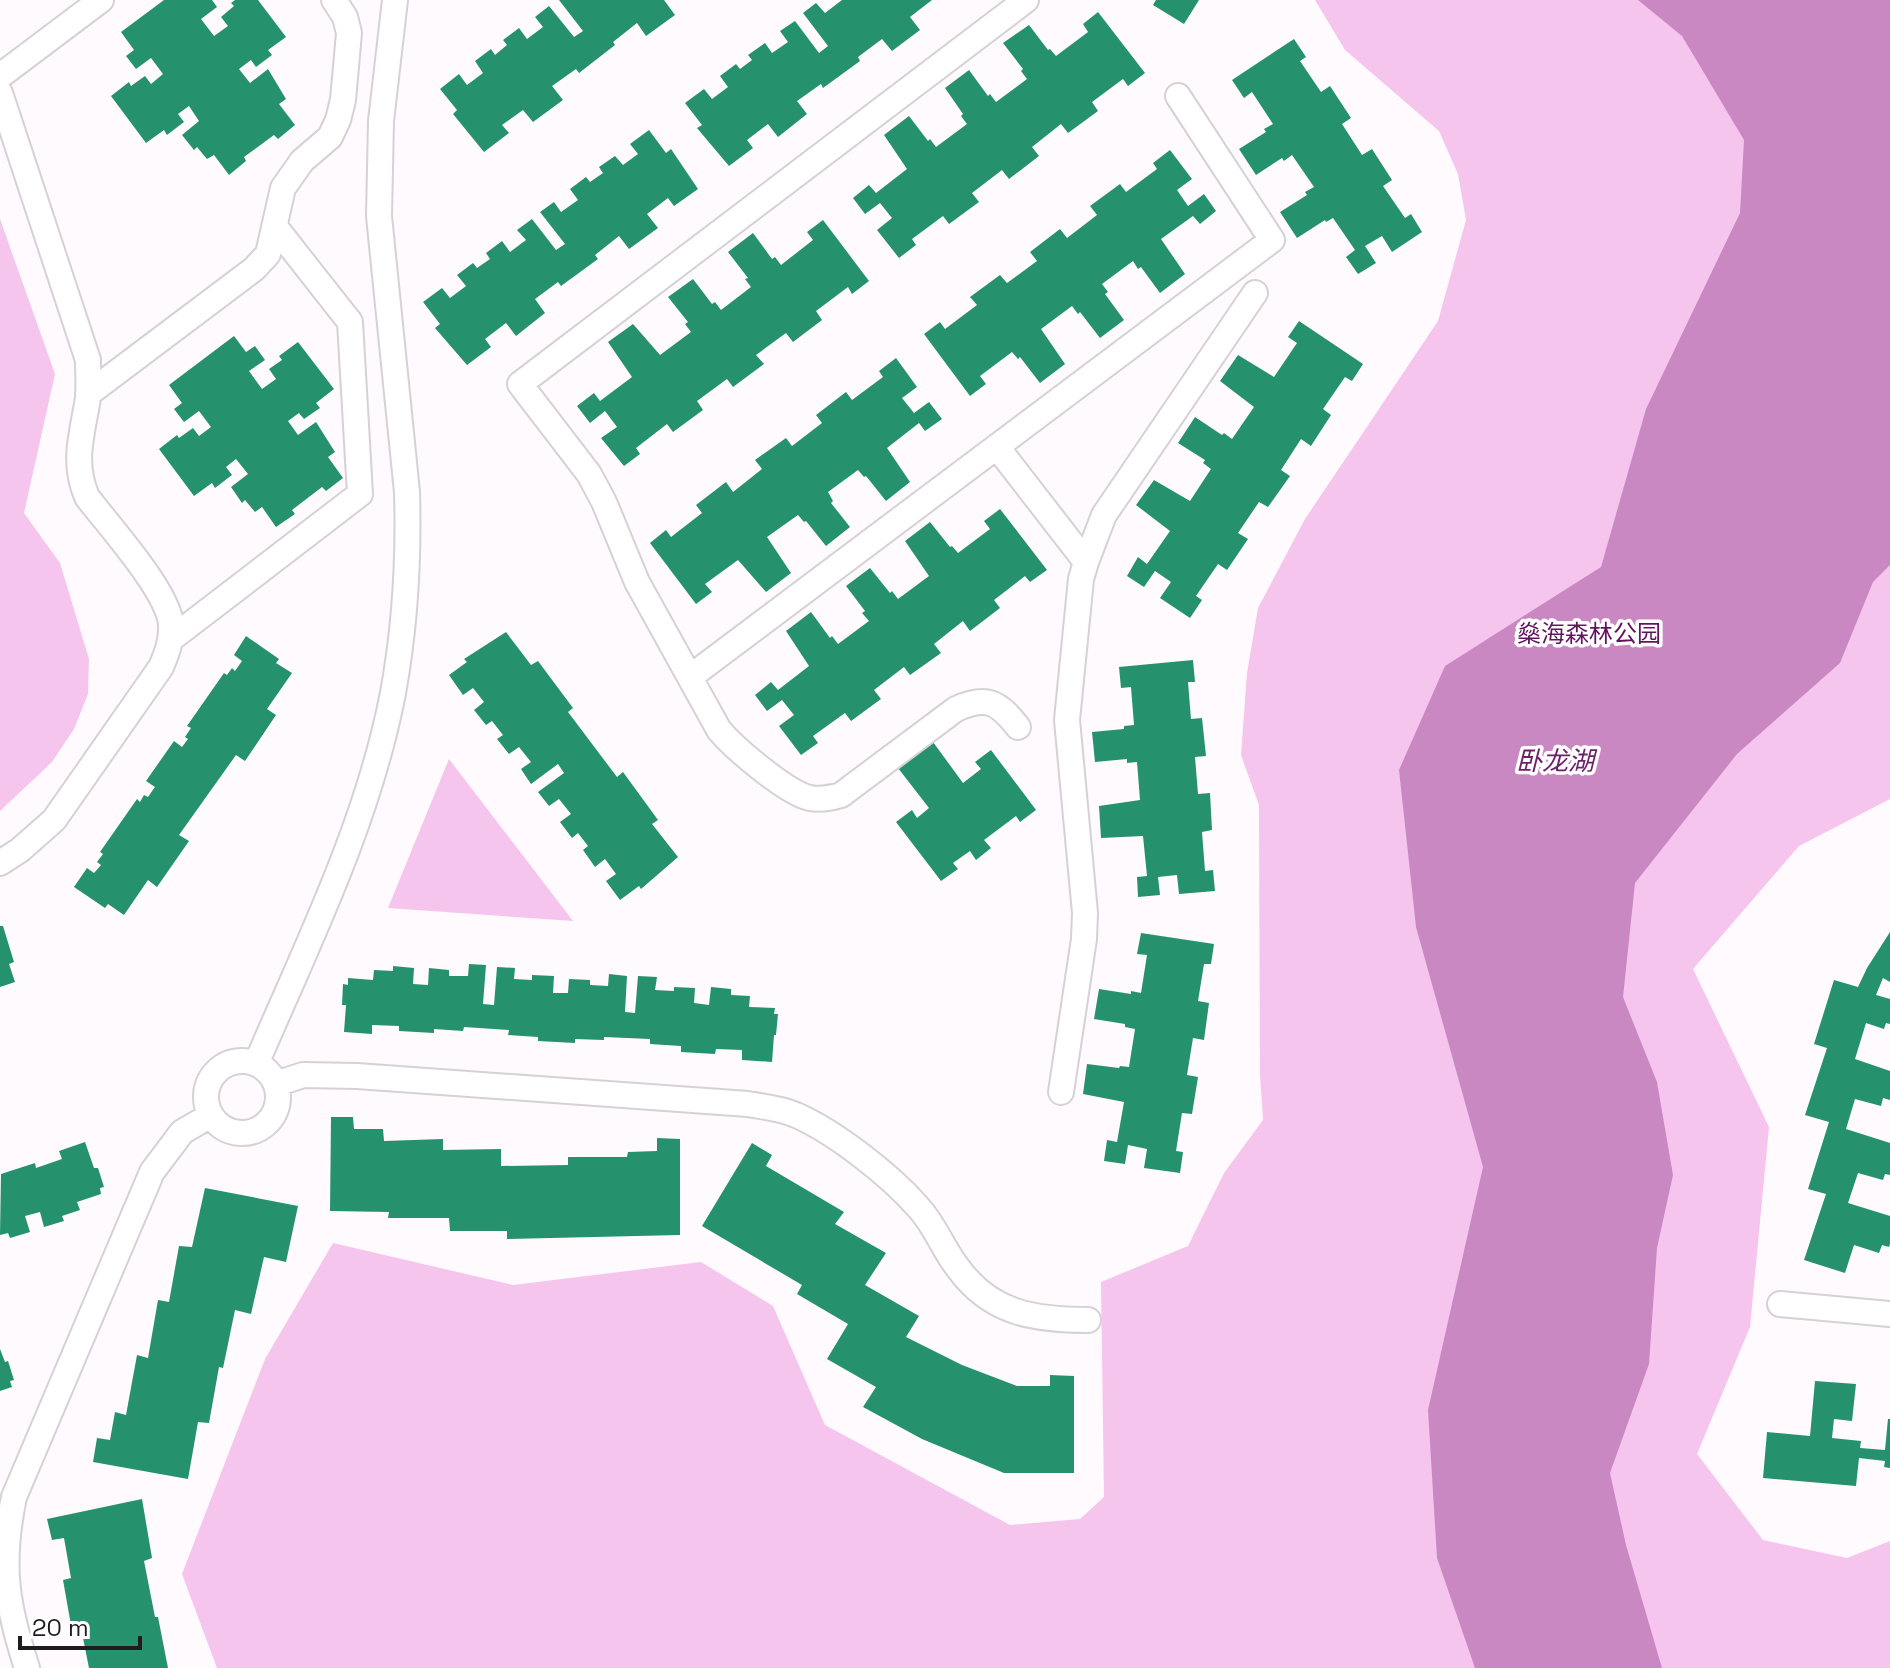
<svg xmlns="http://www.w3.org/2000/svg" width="1890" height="1668" viewBox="0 0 1890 1668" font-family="'Space Grotesk','Noto Sans SC',sans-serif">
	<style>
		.green { fill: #f5c5ee }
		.water { fill: #c988c2 }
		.building { fill: #25916d }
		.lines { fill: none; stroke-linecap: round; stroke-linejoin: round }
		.service-casing { stroke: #d5d1d5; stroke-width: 28 }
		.service { stroke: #fff; stroke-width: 24 }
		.labels { text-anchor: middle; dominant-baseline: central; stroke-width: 7; stroke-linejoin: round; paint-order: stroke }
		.park-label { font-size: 24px; fill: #62135d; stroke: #fff }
		.water-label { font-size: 26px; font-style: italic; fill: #6e2069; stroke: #fff }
	</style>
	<rect width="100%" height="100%" fill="#fefafd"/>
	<path class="green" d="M1315 0H1890V799L1799 846 1693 969 1769 1127 1750 1327 1697 1454 1763 1540 1847 1558 1890 1541V1668H217L182 1574 265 1359 333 1243 513 1285 701 1262 773 1306 825 1425 1010 1525 1080 1519 1104 1497 1101 1282 1188 1246 1224 1173 1263 1120 1260 1074 1259 805 1241 755 1247 673 1258 608 1305 519 1438 321 1466 220 1458 174 1439 131 1345 50Z
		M0 219 55 374 24 513 60 563 89 659 88 694 74 729 52 762 0 811Z
		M449 759 573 921 388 908Z"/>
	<path class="water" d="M1638 0H1890V565L1873 582 1840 663 1737 754 1635 883 1623 997 1657 1082 1673 1175 1657 1248 1649 1364 1610 1473 1626 1545 1662 1668H1475L1437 1558 1428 1410 1483 1167 1416 927 1399 770 1445 666 1601 567 1646 409 1740 213 1744 140 1682 36Z"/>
	<path class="building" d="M164 0H212L217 7 201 19 214 36 228 26 221 17 234 6 231 3 235 0H258L286 37 268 50 272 55 256 67 251 60 239 69 250 83 268 69 286 99 279 104 295 125 278 139 274 135 244 157 246 161 229 175 214 155 207 159 197 147 194 150 182 135 199 121 189 106 178 114 184 122 167 135 164 130 146 143 111 96 129 82 131 86 145 76 151 84 163 74 151 58 136 69 126 56 134 50 121 32Z
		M559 0H664L675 15 646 36 637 23 613 42 615 45 579 73 576 69 552 86 563 100 533 122 523 110 502 125 509 133 484 152 453 114 457 110 440 89 459 74 467 85 483 73 475 61 491 49 495 55 507 45 503 40 519 28 527 39 543 27 535 17 549 6 574 37 583 31Z
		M842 0H932L910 17 920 30 892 51 882 39 858 57 860 61 823 88 821 84 797 101 807 114 778 137 768 124 747 140 753 148 729 166 697 128 702 125 685 103 704 89 712 99 728 87 720 76 736 64 740 69 752 60 748 55 765 43 772 53 788 42 780 31 795 21 819 53 828 46 803 13 816 3 825 13Z
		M1156 0H1199L1184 24 1153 5Z
		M1098 12 1145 73 1128 86 1123 79 1092 102 1098 111 1068 133 1061 124 1032 147 1039 156 1009 179 1002 170 972 193 979 202 949 224 943 216 912 239 916 245 899 258 877 230 892 218 880 203 865 214 853 198 869 185 876 193 907 169 884 135 909 116 928 141 930 139 936 147 967 124 961 116 963 114 945 88 969 70 988 96 990 94 996 102 1027 79 1021 71 1023 69 1003 43 1029 25 1048 50 1050 49 1056 56 1088 32 1083 24Z
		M1294 39 1306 57 1300 61 1321 92 1330 86 1351 118 1342 124 1362 155 1372 149 1392 180 1383 186 1405 218 1411 214 1422 232 1392 252 1382 236 1365 246 1376 263 1358 274 1346 257 1355 250 1333 218 1326 222 1325 220 1297 238 1280 212 1307 195 1305 192 1314 187 1292 155 1284 161 1282 158 1256 175 1239 149 1266 132 1264 129 1273 124 1252 92 1244 98 1232 80Z
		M649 130 666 153 671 149 698 189 674 206 668 198 647 214 658 228 629 249 619 236 595 255 598 259 561 286 558 282 535 299 545 313 516 336 506 323 485 339 491 347 467 365 435 328 440 324 423 302 442 288 450 298 466 286 457 275 473 263 477 268 490 259 486 253 502 241 510 252 526 240 517 230 532 219 556 250 565 244 540 212 554 202 561 212 578 200 570 189 586 177 590 182 603 173 599 167 615 156 623 165 638 154 630 144Z
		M1170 150 1192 179 1177 190 1188 206 1204 194 1216 211 1200 224 1193 216 1161 239 1185 274 1160 293 1141 267 1138 269 1133 261 1102 284 1108 292 1105 294 1124 320 1100 338 1080 312 1078 314 1072 306 1041 329 1065 364 1040 383 1020 357 1018 359 1012 352 980 376 986 384 970 396 924 334 940 322 945 329 977 305 970 297 1000 275 1007 283 1037 261 1030 252 1060 229 1067 238 1097 215 1090 206 1120 184 1126 192 1157 169 1153 163Z
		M823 220 869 281 852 294 848 287 816 311 822 320 793 342 786 333 756 355 764 364 733 387 727 379 697 401 703 410 673 432 667 424 636 448 640 454 624 466 601 438 617 427 605 411 590 423 577 406 594 393 600 401 632 377 608 342 633 324 660 355 691 332 685 324 688 322 668 297 693 279 712 304 715 302 721 310 751 287 745 279 748 278 728 252 753 233 772 259 775 257 781 265 813 240 807 232Z
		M1299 321 1363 364 1352 381 1345 377 1323 409 1331 415 1311 446 1301 439 1281 470 1290 476 1268 507 1259 502 1238 533 1248 539 1227 570 1218 564 1196 596 1202 600 1190 618 1160 598 1171 582 1155 571 1144 587 1127 576 1138 557 1147 564 1170 531 1136 505 1154 480 1190 501 1211 469 1203 463 1205 460 1178 443 1195 417 1222 435 1224 433 1232 439 1254 407 1220 381 1238 355 1274 377 1297 343 1288 337Z
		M234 336 246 352 255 346 265 360 249 371 262 389 276 379 269 369 282 360 279 356 298 342 334 389 316 403 320 408 304 419 299 413 288 421 298 435 316 422 335 452 328 457 343 478 326 491 322 487 292 510 295 514 276 527 262 507 255 512 245 500 242 503 231 487 248 474 236 459 226 467 232 475 215 488 212 483 194 496 159 449 177 435 179 438 193 428 199 436 211 427 199 411 184 422 174 409 182 403 169 385Z
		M896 358 917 387 902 398 914 413 929 402 942 419 925 431 919 423 887 448 910 482 886 501 866 476 864 477 858 470 828 492 833 501 831 503 850 527 826 546 806 521 804 522 798 515 767 537 791 573 766 592 738 560 705 584 712 592 696 604 650 543 666 530 671 537 702 513 696 505 726 482 733 492 762 469 755 460 786 438 792 446 822 423 816 415 846 392 852 400 883 377 879 371Z
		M1000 509 1047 570 1030 582 1025 576 994 600 1000 608 970 631 963 621 934 644 941 653 910 675 904 667 874 690 881 699 851 721 845 713 813 736 818 743 801 755 779 726 794 715 782 700 767 711 755 695 771 682 778 690 809 666 786 631 811 612 830 638 832 636 838 644 869 621 862 613 865 611 846 586 870 568 890 593 892 591 898 599 929 576 905 541 930 522 950 547 952 546 958 553 990 529 984 521Z
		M506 632 531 665 538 661 573 708 568 712 617 777 623 772 658 820 652 824 678 857 641 889 639 886 620 900 606 881 616 874 605 859 595 867 583 850 588 846 578 833 572 838 560 822 571 814 559 799 549 806 538 792 564 773 558 764 531 784 521 769 531 762 519 747 509 754 497 739 503 735 492 721 486 725 474 710 484 702 473 688 463 695 449 675 467 662 464 659Z
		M246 636 279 659 276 663 292 673 267 709 276 715 245 761 236 755 179 835 189 841 157 887 148 880 124 915 108 904 105 908 74 887 87 868 94 873 101 865 97 862 103 854 100 852 137 799 140 802 144 795 148 797 155 787 146 781 174 741 182 747 188 739 185 737 191 728 187 726 224 673 227 675 232 668 235 671 242 661 234 655Z
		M1193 660 1195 682H1188L1191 719 1202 718 1206 756 1195 757 1198 794 1210 793 1212 830 1202 832 1205 871 1213 870 1215 891 1179 894 1177 875 1158 877 1160 895 1138 897 1137 877 1147 876 1143 836 1101 838 1099 806 1140 800 1137 762 1127 763V759L1095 762 1092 732 1124 729V726L1134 725 1131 687 1121 688 1119 667Z
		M933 742 963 783 981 769 975 762 991 750 1036 810 1020 822 1016 816 984 840 991 848 976 860 970 851 953 863 958 869 941 881 896 822 912 810 917 818 929 808 898 768Z
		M0 926H3L14 962 9 964 15 982 0 987Z
		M1890 932V982L1883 978 1876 995 1890 999V1024L1886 1023 1884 1029 1866 1023 1855 1059 1890 1071V1100L1883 1098 1881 1106 1855 1099 1846 1129 1890 1143V1175L1885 1174 1883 1180 1858 1173 1848 1203 1890 1216V1244L1889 1247 1882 1245 1879 1253 1854 1245 1845 1273 1804 1260 1826 1194 1808 1189 1829 1122 1805 1115 1827 1048 1814 1044 1834 980 1858 987 1867 968Z
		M1141 933 1214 944 1211 964H1204L1198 1001 1209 1003 1204 1040 1193 1038 1187 1075 1198 1077 1192 1114 1182 1113 1176 1151 1183 1152 1180 1173 1144 1168 1147 1149 1128 1145 1125 1164 1104 1161 1107 1140 1117 1142 1124 1102 1083 1094 1087 1064 1119 1068 1120 1066 1129 1067 1135 1029 1125 1027V1024L1094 1019 1099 989 1131 994V991L1141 993 1147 955 1137 954Z
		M469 964 486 965 483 1004 494 1005 497 967 515 968 514 979 532 980V975L554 976 553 993H568L569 979 590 980V985L608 986 609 974 627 976 625 1012 635 1013 638 976 657 977 655 990 674 991V987L695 988 694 1003 709 1005 711 987 731 989V995L750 996 749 1007 775 1008 774 1014H778L776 1035H774L772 1062 742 1060V1050L716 1049 715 1054 681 1052V1046L650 1044V1039L604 1037V1040L575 1039V1043L538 1041V1037L508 1035 509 1030 464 1027 463 1031 434 1029V1033L399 1031V1026L372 1025V1034L344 1032 346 1005H342L343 984 348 985V978L373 980 374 970 393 971V966L414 968 413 984 428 985 429 968 449 970V976H468Z
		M331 1117H353L354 1129H383L384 1141 443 1139V1150L501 1149V1166L568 1165V1157H627L628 1152 657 1151V1138L680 1139V1235L507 1239V1231H450L449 1218H388L389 1212 330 1211Z
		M85 1142 94 1168H98L104 1187 100 1188 101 1194 77 1202 80 1210 62 1216 64 1221 44 1227 40 1212 25 1216 30 1232 10 1238 8 1233 0 1235 1 1174 35 1163 36 1168 62 1159 59 1151Z
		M752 1143 772 1155 766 1166 844 1212 835 1224 886 1253 865 1285 919 1316 906 1337 962 1365 1017 1386H1050V1375L1074 1376V1473H1004L922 1439 863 1407 876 1387 827 1359 848 1324 797 1294 802 1285 702 1226Z
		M205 1188 298 1206 286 1262 264 1257 251 1314 235 1310 223 1368 219 1367 209 1423 198 1422 188 1479 93 1462 97 1438 110 1440 115 1412 126 1415 137 1355 148 1358 158 1300 169 1302 179 1246 192 1247Z
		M0 1349 5 1362 8 1361 14 1380 10 1381 12 1387 0 1391Z
		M1815 1381 1856 1384 1852 1421 1834 1419 1832 1438 1861 1441 1860 1448 1885 1450 1888 1419H1890V1468L1884 1467 1885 1461 1859 1458 1856 1486 1763 1478 1767 1432 1810 1436Z
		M142 1499 152 1558 144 1561 155 1617H158L168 1668H89L80 1623 71 1625 63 1580 71 1578 64 1538 52 1540 47 1519Z"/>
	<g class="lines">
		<g class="service-casing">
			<path id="service" d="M0 76 101 0
				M0 93 88 360C88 373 89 386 88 398 82 436 72 461 87 497 109 526 168 591 171 624 172 640 167 653 161 667L54 820 20 850 0 863
				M88 394 254 269 268 254 283 188 302 161 330 137 338 120 343 100 349 33 345 17 334 0
				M997 447 1086 562 1081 579 1067 720 1085 913 1084 939 1061 1092
				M1086 562 1104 515 1255 293
				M171 639 360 494 350 322 276 228
				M690 677 1272 240 1178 96
				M1018 727C998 702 987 695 956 709L841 795C831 798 821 800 810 798 787 793 735 749 719 730L637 582 604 502 589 474 520 384 1026 0
				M206 1097a36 36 0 1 1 72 0a36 36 0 1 1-72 0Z
				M256 1064C308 943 368 823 393 693 405 627 409 559 407 492L379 216 381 121 395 0
				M276 1084 303 1075 357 1076 748 1104C764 1107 781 1108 796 1115 835 1132 890 1175 918 1207 935 1225 943 1249 958 1268 991 1314 1036 1320 1088 1320
				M1780 1304 1890 1314
				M27 1668C6 1603 0 1565 14 1497L152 1172 182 1132 211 1115"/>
		</g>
		<use href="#service" class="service"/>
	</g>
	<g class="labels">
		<g class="park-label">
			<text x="1589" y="633">燊海森林公园</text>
		</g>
		<g class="water-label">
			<text x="1555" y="761">卧龙湖</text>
		</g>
	</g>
	<path d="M20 1636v12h120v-12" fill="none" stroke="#1e1c1e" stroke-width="4"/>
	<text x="32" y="1636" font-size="24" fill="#1e1c1e" stroke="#ffffff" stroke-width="6" paint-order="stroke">20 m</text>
</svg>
